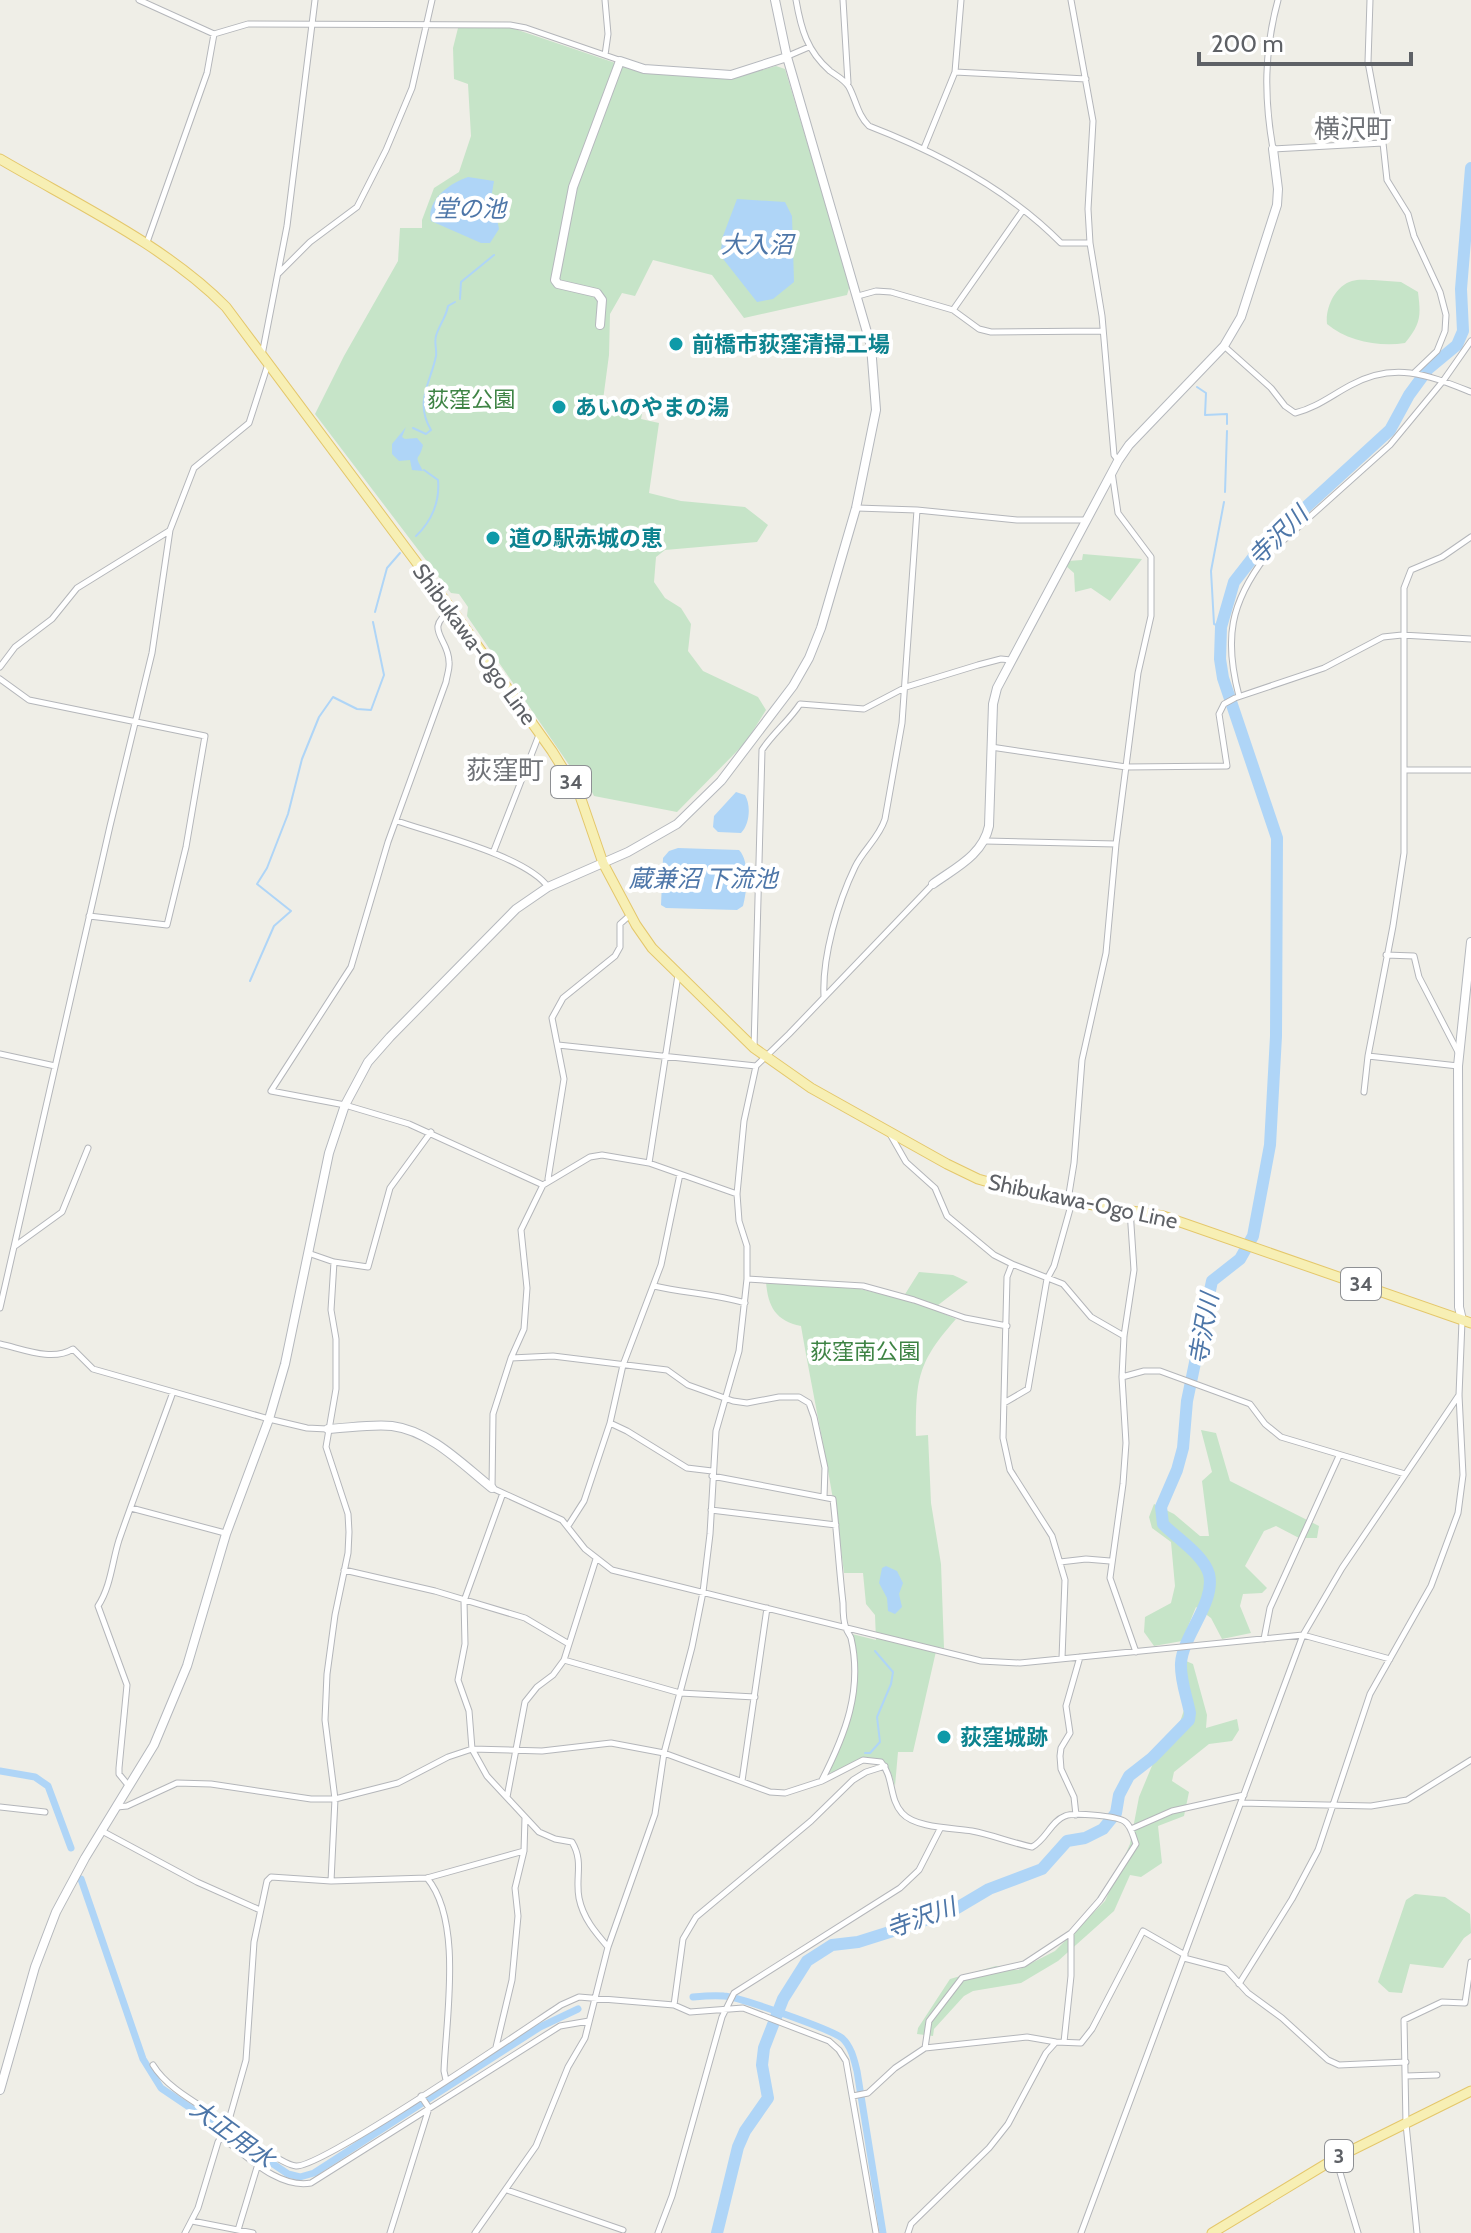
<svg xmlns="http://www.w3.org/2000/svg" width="1471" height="2233" viewBox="0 0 1471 2233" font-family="Cabin,'Noto Sans JP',sans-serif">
<rect width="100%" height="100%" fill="#efeee7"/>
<path fill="#c6e4c8" d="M458,28H512L642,72L733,78L776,66L785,69L850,285L847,295L744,318L712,275L653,260L635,296L622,293L610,314L609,355L603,400L642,414L641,419L659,423L649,493L681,501L745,507L768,525L757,542L665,550L656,557L654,582L665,598L681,608L691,624L688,651L703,671L758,697L766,710L746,742L677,812L594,796L580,768L576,775L467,616L468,607L459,594L451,593L315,414L344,356L398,261L400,228H422V220L434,188L459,172L471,136L468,84L454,79L453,48Z
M1373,280L1401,282L1418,292C1421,316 1421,324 1405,343C1379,347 1347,341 1327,324C1325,308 1335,286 1352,281C1358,279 1367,280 1373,280Z
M1083,554L1142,559L1110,601L1091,588L1075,592L1074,573L1066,566L1068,561L1082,560Z
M919,1272L953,1275L968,1282L933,1309L956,1319C917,1363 916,1379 916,1436L928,1435L931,1503L941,1564L944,1648L937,1647L913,1752H898L895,1786L891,1773L883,1760L860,1758L838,1772L827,1773C855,1722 861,1691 852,1634L876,1640L875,1615L866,1604L863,1573H844C834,1490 815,1408 801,1326C776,1321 768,1307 766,1282L860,1289L902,1299Z
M1201,1430L1216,1433L1230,1481L1319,1526L1317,1538H1299L1276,1526L1264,1531L1245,1566L1267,1588L1262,1593L1243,1594L1240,1606L1251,1633L1222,1639L1211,1618L1196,1607L1182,1641L1154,1646L1144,1632L1145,1617L1171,1603L1175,1586L1171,1542L1152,1528L1149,1517L1154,1504L1174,1514L1200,1536H1209L1202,1481L1212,1472Z
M1186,1661L1193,1664L1207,1715L1206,1728L1237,1719L1239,1730L1232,1741L1209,1744L1174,1772L1172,1781L1189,1792L1184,1816L1158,1826L1162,1863L1141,1877L1130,1875L1114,1911L1058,1961L1021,1983L973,1991L964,1996L934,2029L933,2036L917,2034L918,2028L950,1979L996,1966L1018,1970L1055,1951L1105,1901L1130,1844L1139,1797L1154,1761L1178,1728L1185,1707L1181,1682Z
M1415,1894L1445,1897L1470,1914L1471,1933L1464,1938L1443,1968L1410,1964L1402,1993L1389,1992L1378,1982L1406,1900Z"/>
<path fill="#afd5f7" d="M468,177L494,181L492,193L499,229L490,243H481L431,221C426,200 450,183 468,177Z
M737,199L785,202L792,216L794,282L773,299L757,302L720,255L723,236Z
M406,427L402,437L405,439L417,438L423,445C419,463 413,452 423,471L412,470L410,460L399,461L392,454V444Z
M736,792L745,795C751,805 750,824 741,833L718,832L713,827L714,816Z
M678,848L739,850C750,861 747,891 743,906L737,910L666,908L661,905L663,858L669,851Z
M886,1566L897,1571L903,1583L899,1594L902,1607L895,1614L888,1611L887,1598L879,1583L882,1568Z"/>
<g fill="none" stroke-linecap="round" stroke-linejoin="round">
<path stroke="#afd5f7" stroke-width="2" d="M460,299L461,282L494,255
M1197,387L1206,393L1205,415L1227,414V424
M413,428L426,434L431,430C414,402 431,382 436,356C437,349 434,343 436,336C439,325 446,318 448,306L455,302
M1225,492L1227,431
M416,536C432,521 440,501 438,480L424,470
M375,612L387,568L400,553
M1221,627L1214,624L1211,571L1224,502
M250,981L274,926L291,911L257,884L267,868L288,814L302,759L319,717L333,697L357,709L371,710L384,675L373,622
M1271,1089V1034L1276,1035
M865,1753H870L880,1742L877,1717L891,1684L893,1672L875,1651"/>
<path stroke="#afd5f7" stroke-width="7" d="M0,1771L35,1777L48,1786L71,1848
M81,1879L143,2059L161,2088L288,2174L300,2177L314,2173L540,2027L578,2009
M693,1997C703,1996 714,1995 724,1996C739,1997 830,2029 842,2038C851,2046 854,2059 857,2071L883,2233"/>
<path stroke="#afd5f7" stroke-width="12" d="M717,2233L738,2147L745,2131L768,2098L762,2065L764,2048L783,1999L807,1961L832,1945L858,1942L915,1924L957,1908L989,1889L1042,1869L1067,1841L1085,1838L1103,1829L1116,1813L1119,1795L1129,1776L1152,1758L1189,1720L1190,1713C1187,1697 1180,1680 1181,1663C1183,1635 1216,1602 1209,1574C1203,1554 1176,1538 1163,1524L1161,1507L1177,1470L1183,1448L1187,1401L1212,1281L1240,1259L1253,1236L1270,1145L1276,1036L1277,838L1223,678L1220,659L1221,627L1234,582L1259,550L1390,430L1409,395L1428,369L1457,345L1463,331L1461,289L1471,168"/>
<g stroke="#b4b6ba" stroke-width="7">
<path id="street" d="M139,0L214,34L248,24L510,25L526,28L619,60
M605,0L608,34L605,55
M796,0C801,29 807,51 830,71C837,76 845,80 849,87C856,100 858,116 869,126C939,153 1008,189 1061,243H1090
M843,0L848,83
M1071,0L1093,121L1088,209L1090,243L1102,316L1114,455L1118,460
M1278,0C1264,51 1264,98 1273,149L1383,143
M1370,0L1368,62L1383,143L1387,180L1408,214L1414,236L1440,292L1446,315L1445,331L1437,351L1415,372
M788,56L809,47
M955,72L1086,79
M924,148L955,72L961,0
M146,245L207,73L214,34
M279,273L310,242L357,207L386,150L412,88L432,0
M858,296L876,291L891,292L953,310L979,329L991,332L1103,331
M953,310L1023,210
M1224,346L1271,388L1285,406L1295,413C1316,408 1332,395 1351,385C1395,361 1428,375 1471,392
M262,355L287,226L315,0
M857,508L917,510L1017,520H1085
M452,610C422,629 449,638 449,662C450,668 447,675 446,682L388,842L351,967L271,1091L345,1105L409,1124L543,1185
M0,667L15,647L52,619L77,588L169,531
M0,679L29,700L205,736L186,847L167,925L89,916
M1239,696C1224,639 1230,603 1266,556L1390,445L1443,381L1471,341
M991,747L1126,767L1227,766L1219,714L1224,704L1235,698L1324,668L1383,637L1402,635L1471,639
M1404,770H1471
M397,821C434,834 526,856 548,887
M985,841L1116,844
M493,853L539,735
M1386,955L1414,956L1419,977L1458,1052
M824,996C822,957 838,902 855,867C863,850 879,838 885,819L902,723L917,510
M558,1045L756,1066
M754,1048L762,750C773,733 789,721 800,704L864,709L906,687L978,665L1001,659L1011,660
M0,1054L55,1066
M1368,1056L1458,1066
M1364,1092L1368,1056L1393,926L1404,853V588L1411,570L1442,557L1471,537
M890,1134L906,1162L935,1188L947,1216L994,1255L1012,1264L1007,1277L1003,1438L1010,1470L1052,1536L1065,1580L1062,1658
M649,1163L678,975
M548,1179L564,1079L552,1018L563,998L615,956L620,947V924L629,916
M737,1194L649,1163L602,1155L590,1157L543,1185L521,1230L527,1288L524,1329L511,1358L493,1414L492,1488L562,1520L585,1549L612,1570L981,1661L1020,1663L1303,1635L1390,1659
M1068,1200L1074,1163L1082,1060L1106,953L1116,844L1138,673L1151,616V557L1118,513L1112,472
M1130,1210L1134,1270L1124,1336L1122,1377L1126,1443L1123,1484L1110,1578L1136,1652
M15,1246L62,1212L88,1148
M308,1253L334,1262L368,1267L390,1188L431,1132
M1012,1264L1063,1284L1091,1317L1124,1336
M747,1279L863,1286L914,1300L965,1318L1007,1326
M654,1286C684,1293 715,1294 745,1303
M0,1308L110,826L152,653L170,530L194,468L249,423L268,364
M0,1344C23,1349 52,1362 73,1349L93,1369L269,1419L307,1428L327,1429
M511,1358L553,1356L667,1370L688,1385L733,1401L747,1403L779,1397H799L809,1403L814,1417L825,1468L824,1497
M1122,1377L1144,1371H1160L1250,1404L1265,1424L1281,1437L1405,1474
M1004,1403L1028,1389L1047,1279L1054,1266L1072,1202
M610,1423L627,1431L687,1468L712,1471
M712,1476L833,1499C837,1534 839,1568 843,1603C843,1610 843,1621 846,1628C847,1632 850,1635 851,1638C863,1690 845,1735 822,1780
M503,1493L464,1601L465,1644L458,1680L469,1711L472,1749L487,1776L539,1832L555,1839L572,1842C584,1862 575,1877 579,1898C583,1918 595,1932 608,1947
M131,1508L225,1533
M711,1510L836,1525
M568,1526L584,1501L610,1423L623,1365L661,1265L680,1174
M596,1559L564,1660L680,1693L755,1697
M1060,1562L1086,1559L1110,1561
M344,1570L435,1591L525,1618L569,1644
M1264,1639L1270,1608L1339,1456
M742,1781L767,1608
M128,1785L119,1774V1768L127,1685L98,1606C111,1586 112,1562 119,1540C136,1491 155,1442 173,1392
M507,1797L525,1702L537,1687L553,1675L564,1660
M1241,1803L1371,1806L1407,1800L1471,1760
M0,1807L45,1812
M117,1807L127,1806L177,1783L211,1784L311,1799H335L398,1783L448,1757L472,1749L542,1751L611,1743L664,1753L770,1792L785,1793L822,1781L863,1760L881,1762C894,1777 889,1799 902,1813C915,1828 953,1828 972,1831C993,1835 1012,1843 1032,1847C1046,1840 1051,1821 1065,1816C1074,1812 1115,1816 1124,1821C1131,1825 1133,1836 1136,1844L1100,1900L1071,1933L1024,1964L962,1978L929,2021L925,2048
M1076,1815L1074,1797L1061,1769L1060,1756L1061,1748L1070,1733L1066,1706L1080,1657
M1131,1829L1172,1811L1244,1795
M102,1831L197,1882L260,1910
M427,1878C463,1921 446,2018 444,2071L446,2080
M331,1881L335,1799L325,1720L327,1674L335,1615L348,1553L349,1532L348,1514L326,1447L336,1389V1339L331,1310L334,1262
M1184,1958L1226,1969L1248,1993L1282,2018L1328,2060L1339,2065L1406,2062
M1239,1984L1292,1899L1318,1850L1370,1694L1431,1586L1458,1513L1463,1475L1459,1395L1462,1321
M674,2005L683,1939L696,1917L811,1821L853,1780L866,1772L885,1766
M1064,2042L1071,1976V1933
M496,2047L512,1980L518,1916L515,1888L524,1851L525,1818
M153,2065C167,2088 197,2103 219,2118C235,2129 281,2165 296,2166C322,2168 526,2028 561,2005L579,1997L674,2005L690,2012L743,2008L829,2041L839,2050L846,2061L876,2233
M1406,2076L1437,2075
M853,2096L868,2093L895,2068L925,2048L1027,2037L1056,2042L1081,2043L1092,2029L1143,1931L1185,1955
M221,2137C246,2155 278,2189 311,2183L560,2026L589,2021
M1336,2159L1358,2233
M507,2190L623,2230
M192,2221L253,2233
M238,2230L258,2164
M185,2233L198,2208L218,2142L227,2127L246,2060L254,1942L267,1881L271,1877L331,1881L427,1878L524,1851
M390,2233L429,2108L421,2096
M475,2233L536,2146L568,2067L585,2038L608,1947L655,1814L664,1753L692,1647L703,1592L710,1534L716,1431L739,1351L747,1279V1246L739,1221L737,1194L744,1121L756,1066L789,1034L933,884
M658,2233L672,2196L722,2017L734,1993L900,1888L919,1870L940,1829
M908,2233L911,2224L989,2148L1008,2124L1046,2053L1055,2043
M1081,2233L1303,1635L1342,1568L1459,1395
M1417,2233L1406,2124L1404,2020L1442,2002L1465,2003L1471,1962"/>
</g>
<g stroke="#b5b8bd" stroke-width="10">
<path id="secondary" d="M600,325L602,300L597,293L558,284L555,280L573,187L620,61L644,69L731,75L787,57
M933,884C955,868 983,855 989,826L993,704L997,688L1118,461L1129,445L1224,346L1241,317L1277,205L1278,189L1273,149
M1462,1320L1459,1307L1458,1066L1471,942
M328,1429C349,1428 371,1424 392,1426C431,1431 463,1465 492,1488
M0,2090L35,1967L56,1912L85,1858L154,1745L187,1666L226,1534L269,1419L285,1364L329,1153L345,1105L368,1062L390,1037L516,909L548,887L628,852L677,824L721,781L793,686L809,658L821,628L856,508L876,410L871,346L787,57L775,0"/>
</g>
<g stroke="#e4c76b" stroke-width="11">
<path id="primary" d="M0,159C75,203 165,245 226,307L452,610L552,751L580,796L603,863L636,925L652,948L754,1048L811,1088L947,1164L978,1179L1037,1196L1163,1216L1471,1323
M1212,2233L1336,2158L1471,2091"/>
</g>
<use href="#street" stroke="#fff" stroke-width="5"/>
<use href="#secondary" stroke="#fff" stroke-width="8"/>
<use href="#primary" stroke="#f7efb4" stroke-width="9"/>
</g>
<g fill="#0f9aa8" stroke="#fff" stroke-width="3">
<circle cx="676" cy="344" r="8"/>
<circle cx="559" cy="407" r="8"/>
<circle cx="493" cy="538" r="8"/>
<circle cx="944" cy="1737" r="8"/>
</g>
<g text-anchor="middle" stroke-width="8" stroke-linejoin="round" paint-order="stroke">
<g fill="#fff" stroke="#8e9094" stroke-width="2">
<rect x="551" y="766" width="40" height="32" rx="6"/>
<rect x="1341" y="1268" width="40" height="32" rx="6"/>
<rect x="1325" y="2140" width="28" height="32" rx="6"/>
</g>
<g font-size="20" font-weight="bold" fill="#5e6166">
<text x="571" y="789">34</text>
<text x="1361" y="1291">34</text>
<text x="1339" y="2163">3</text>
</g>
<g font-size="22" font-weight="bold" fill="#0d838f" stroke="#fff" text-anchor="start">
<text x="692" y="352">前橋市荻窪清掃工場</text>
<text x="575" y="415">あいのやまの湯</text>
<text x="509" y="546">道の駅赤城の恵</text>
<text x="960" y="1745">荻窪城跡</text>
</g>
<g font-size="22" fill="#3f8445" stroke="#fff">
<text x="471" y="407">荻窪公園</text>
<text x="865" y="1359">荻窪南公園</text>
</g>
<g font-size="22" fill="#5e6166" stroke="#fff">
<text transform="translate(475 644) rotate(54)" y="8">Shibukawa-Ogo Line</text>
<text transform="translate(1083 1201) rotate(12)" y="8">Shibukawa-Ogo Line</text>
</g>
<g font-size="24" font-style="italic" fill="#4d76a8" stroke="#fff">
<text x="470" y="217">堂の池</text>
<text x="757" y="253">大入沼</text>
<text transform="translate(1278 536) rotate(-45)" y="8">寺沢川</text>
<text x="703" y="887">蔵兼沼 下流池</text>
<text transform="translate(1204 1329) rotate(-80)" y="8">寺沢川</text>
<text transform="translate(921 1918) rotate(-20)" y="8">寺沢川</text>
<text transform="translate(232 2134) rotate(36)" y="8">大正用水</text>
</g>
<g font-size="26" fill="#707378" stroke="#fff">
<text x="1353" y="138">横沢町</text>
<text x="505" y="779">荻窪町</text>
</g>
</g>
<path d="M1199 52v12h212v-12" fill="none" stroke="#5e6166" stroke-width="4"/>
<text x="1211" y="52" font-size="24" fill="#5e6166" stroke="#ffffff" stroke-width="6" paint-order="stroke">200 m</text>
</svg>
